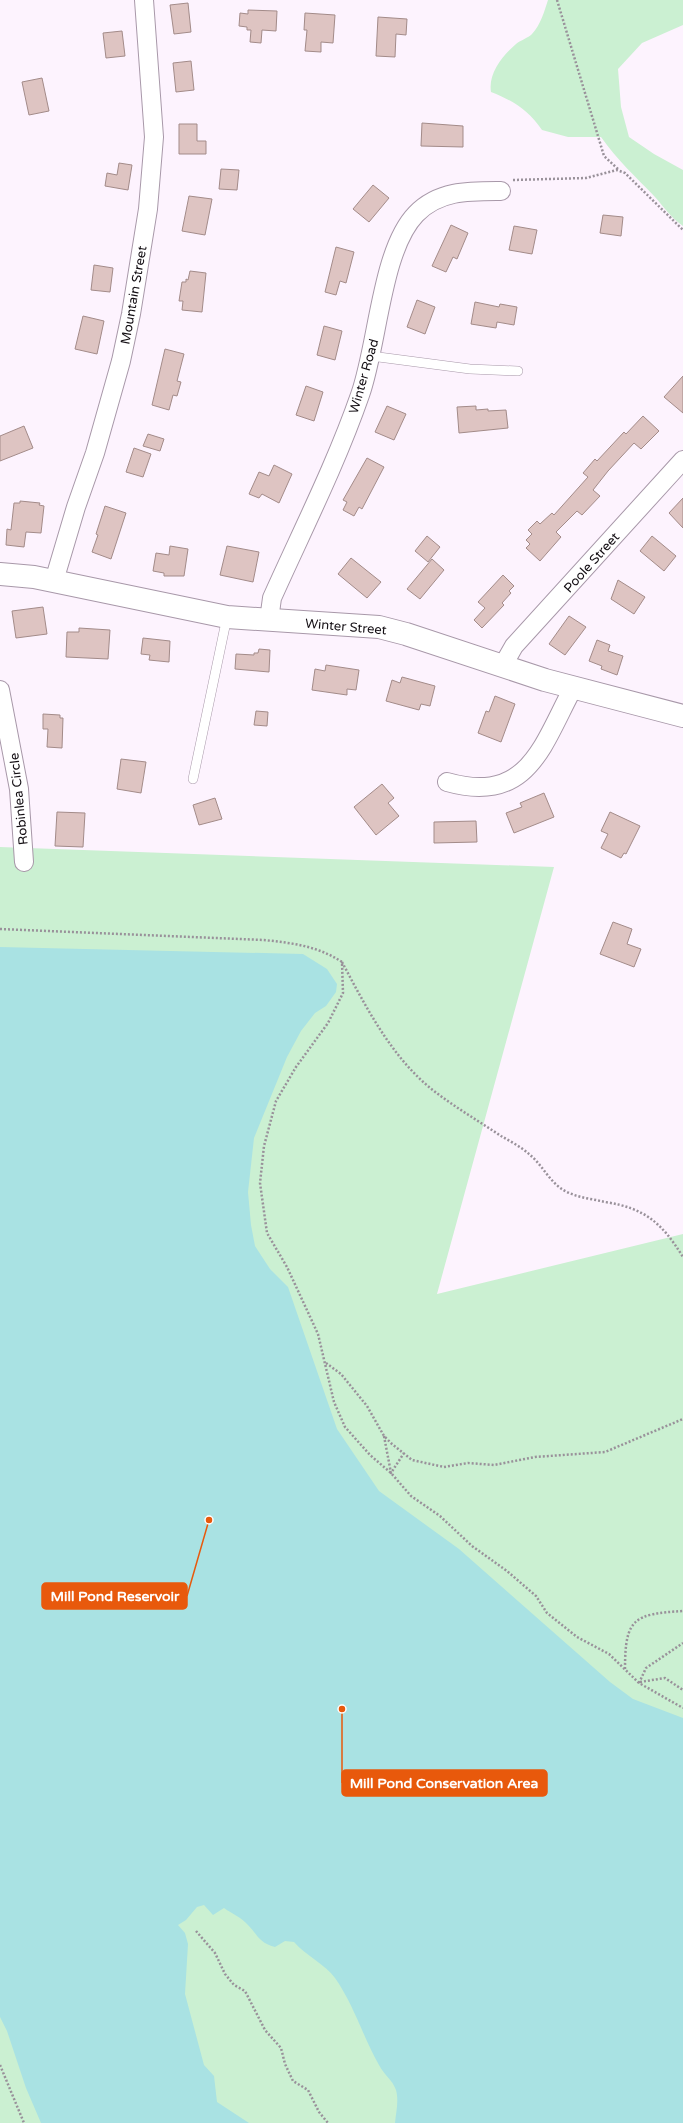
<svg xmlns="http://www.w3.org/2000/svg" width="683" height="2123" viewBox="0 0 683 2123" font-family="'Varela Round',sans-serif">
<rect width="100%" height="100%" fill="#fdf3fe"/>
<path fill="#cbf0d2" d="M548,0H683V25L642,43L618,69L621,107L629,137L654,154L683,170V226C671,218 664,207 655,197C636,177 617,160 601,137H568L542,130C528,110 514,101 491,92C488,74 502,56 516,44C521,40 528,38 532,34C541,24 544,12 548,0Z
M0,847L554,867L437,1294L683,1234V2123H0Z"/>
<path fill="#a9e2e3" d="M0,947L303,954L327,969L337,984L336,992L326,1006L315,1013L301,1031L287,1057L254,1138L248,1192L251,1225L255,1246L270,1269L288,1287L337,1429L379,1491L459,1549L610,1682L633,1699L683,1718V2123H395C396,2112 399,2101 396,2090C392,2079 384,2075 379,2065C363,2037 354,2005 335,1978C325,1964 306,1956 294,1942L285,1941L275,1947C259,1943 257,1934 248,1925C242,1918 231,1913 224,1908L213,1915L204,1905L197,1907L186,1920L178,1925L185,1933L188,1944L185,1994L204,2065L214,2076L217,2102L249,2123H41L26,2088L7,2031L0,2017Z"/>
<path fill="#dec4c2" stroke="#a38b89" d="M188,3L191,32L174,34L170,5Z
M248,10L277,11L276,31L262,30L261,43L250,42L251,30H247V27L239,26L240,13L248,14Z
M305,13L335,15L333,43L321,42V52L305,51L307,30H304Z
M378,17L407,19L406,35L396,34L395,57L376,56Z
M122,31L125,56L106,58L103,33Z
M191,61L194,90L176,92L173,63Z
M42,78L49,111L29,115L22,82Z
M422,123L463,126V147L421,146Z
M179,124H197V141H206V154H179Z
M119,163L132,165L128,190L105,186L107,173L117,175Z
M221,169L239,170L237,190L219,189Z
M373,185L389,198L369,222L353,209Z
M189,196L212,199L205,235L182,231Z
M603,215L623,217L621,236L600,233Z
M451,225L468,233L457,259L453,257L446,272L432,266Z
M514,226L537,230L532,254L509,250Z
M336,247L354,252L346,283L340,281L336,295L325,292Z
M94,265L113,268L110,292L91,290Z
M190,271L206,273L202,312L182,310L183,301H179L182,282H186V279L188,280Z
M417,300L435,307L425,334L407,327Z
M475,302L499,307L500,304L517,307L514,325L497,322L496,328L471,324Z
M83,316L104,321L97,354L75,349Z
M324,326L342,331L335,360L317,355Z
M165,349L184,354L177,381L181,382L177,396L173,395L169,410L152,405Z
M683,376V413L664,397Z
M306,386L323,392L314,421L296,415Z
M387,406L406,414L394,440L375,432Z
M476,406V410L488,409V411L506,410L508,428L459,433L457,407Z
M643,416L659,431L641,449L634,443L608,471L593,490L600,496L582,515L577,511L556,532L561,537L540,561L526,548L530,544L526,540L532,534L528,530L537,521L540,524L552,513L554,515L588,477L583,473L595,459L597,461L624,432L626,434Z
M24,426L33,448L0,461V436Z
M148,434L164,439L160,451L143,446Z
M134,448L151,454L143,477L126,472Z
M367,458L384,467L362,509L359,507L354,516L343,510L347,502L343,500Z
M274,465L292,474L279,503L262,494L259,498L249,494L259,472L269,476Z
M683,498V528L669,513Z
M20,501L40,503L39,505L44,506L41,533L26,532L24,547L6,545L7,529L11,530L14,503H20Z
M105,506L126,513L111,559L92,552L98,535L96,534Z
M427,536L440,547L428,562L415,551Z
M652,536L676,556L664,571L640,551Z
M170,546L188,549L184,576H164V573L153,571L156,553L169,555Z
M227,546L259,552L253,582L220,575Z
M351,558L381,582L367,598L338,574Z
M432,559L444,570L420,599L407,589Z
M503,575L514,586L509,591L511,593L502,603L504,605L482,628L474,620L485,608L478,602Z
M618,580L645,597L634,614L611,599Z
M43,607L47,634L16,638L12,611Z
M569,616L586,627L565,655L549,644Z
M79,628L110,630L108,659L66,657L67,632H79Z
M143,638L170,641L169,662L149,660L150,655L141,654Z
M597,640L610,645L608,651L623,656L617,675L601,669L602,666L589,661Z
M259,649L270,650L269,672L235,669L236,654L254,655V653H258Z
M326,665L359,670L356,690L347,689V695L312,690L315,669L325,671Z
M402,677L435,686L430,706L421,704L419,710L386,701L392,680L400,683Z
M495,696L515,704L501,742L478,733L486,711L489,712Z
M256,711L268,712L267,726L254,725Z
M43,714L60,715V718H63L62,748L47,747L48,729H43Z
M121,759L146,762L141,793L117,789Z
M382,784L394,798L388,803L399,816L376,835L354,807Z
M544,793L554,817L514,833L506,813L522,807L520,803Z
M215,798L222,819L199,825L193,805Z
M57,812L85,813L83,847L55,846Z
M610,812L640,826L626,854L624,853L621,858L601,848L608,834L601,831Z
M476,821L477,842L434,843V822Z
M613,922L632,929L627,944L641,949L634,967L600,954Z"/>
<g fill="none" stroke-linecap="round" stroke-linejoin="round">
<g stroke="#a898a9" stroke-width="10">
<path id="lane" d="M371,356L470,369L518,371
M193,779L227,617"/>
</g>
<g stroke="#a898a9" stroke-width="20">
<path id="street" d="M54,581L76,507L95,453L121,361L131,314L148,209L154,137L144,0
M269,620L272,598C302,531 336,464 360,395C378,345 381,250 416,214C439,190 470,191 501,191
M502,667L514,646L683,460
M0,690L19,789L24,862
M447,782C528,805 542,746 573,688"/>
</g>
<g stroke="#a898a9" stroke-width="24">
<path id="secondary" d="M0,574L34,577L227,617L379,627L406,634L545,680L683,716"/>
</g>
<path stroke="#99919a" stroke-width="2.5" stroke-dasharray="2 2" stroke-linecap="butt" d="M557,0L604,156L619,170
M513,180L586,178L617,170L625,173L683,230
M0,929L264,940C292,943 318,946 342,962L343,993L328,1023L296,1067L276,1101L264,1146L260,1183L267,1233L287,1267L318,1334L334,1402L345,1427L370,1455L391,1473L411,1496L440,1516L472,1546L507,1571L536,1596L547,1613L577,1637L609,1654L639,1683L683,1708
M342,962C367,1009 394,1062 438,1094C458,1109 480,1122 501,1136C510,1141 521,1147 529,1154C543,1165 550,1184 567,1192C579,1198 593,1199 605,1202C645,1208 662,1223 683,1257
M326,1363L341,1374L367,1406L384,1436L392,1444L412,1460L444,1467L468,1463L494,1465L535,1457L605,1452L683,1419
M384,1436L391,1473L404,1453
M625,1669C625,1618 634,1614 683,1611
M640,1682L665,1678L683,1690
M639,1683L646,1668L683,1643
M196,1931L215,1953L225,1974L234,1985L245,1991L265,2030L281,2048L285,2064L293,2081L308,2090L319,2112L328,2123
M0,2065L24,2123"/>
<use href="#lane" stroke="#fff" stroke-width="9"/>
<use href="#street" stroke="#fff" stroke-width="18"/>
<use href="#secondary" stroke="#fff" stroke-width="22"/>
</g>
<g text-anchor="middle" stroke-width="4" stroke-linejoin="round" paint-order="stroke">
<g font-size="13" fill="#130e13" stroke="#fff">
<text transform="translate(133 295) rotate(-80)" y="5">Mountain Street</text>
<text transform="translate(363 376) rotate(-74)" y="5">Winter Road</text>
<text transform="translate(591 562) rotate(-48)" y="5">Poole Street</text>
<text transform="translate(346 626) rotate(5)" y="5">Winter Street</text>
<text transform="translate(18 799) rotate(-96)" y="5">Robinlea Circle</text>
</g>
</g>
<path fill="none" stroke="#e8590c" stroke-width="1.5" d="M209 1520L187 1596M342 1709L342 1783"/>
<g fill="#e8590c" stroke="#fff" stroke-width="1.5">
<circle cx="209" cy="1520" r="4"/>
<circle cx="342" cy="1709" r="4"/>
</g>
<g fill="#e8590c" stroke="#e8590c" stroke-width="1.5">
<rect x="42" y="1583" width="145" height="26" rx="4"/>
<rect x="342" y="1770" width="205" height="26" rx="4"/>
</g>
<g font-size="14" text-anchor="middle" font-weight="bold" fill="#fff">
<text x="115" y="1601">Mill Pond Reservoir</text>
<text x="444" y="1788">Mill Pond Conservation Area</text>
</g>
</svg>
